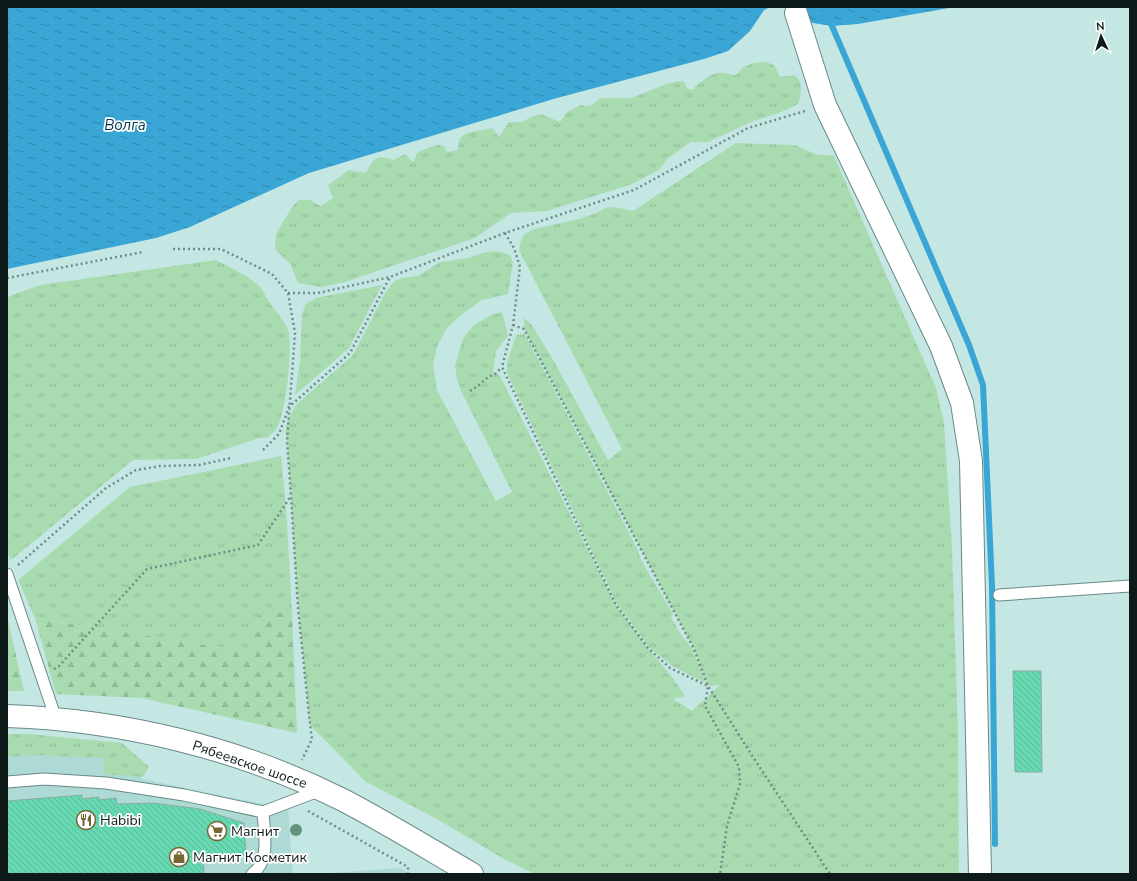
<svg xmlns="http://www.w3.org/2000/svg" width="1137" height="881" viewBox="0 0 1137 881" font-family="'Nunito Sans',sans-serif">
<defs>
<pattern id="grass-tufts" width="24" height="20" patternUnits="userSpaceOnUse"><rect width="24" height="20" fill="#a9dbb0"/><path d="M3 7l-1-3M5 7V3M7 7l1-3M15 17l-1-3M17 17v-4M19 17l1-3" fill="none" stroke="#90bb97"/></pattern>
<pattern id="forest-firs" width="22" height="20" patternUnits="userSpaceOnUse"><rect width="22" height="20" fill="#a9dbb0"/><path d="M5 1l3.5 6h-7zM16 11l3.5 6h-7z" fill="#90bb97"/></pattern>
<pattern id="water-ripples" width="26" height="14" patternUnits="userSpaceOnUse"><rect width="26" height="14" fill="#3aa6d6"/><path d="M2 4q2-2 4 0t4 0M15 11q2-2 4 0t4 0" fill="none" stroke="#2f86ad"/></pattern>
<pattern id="building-back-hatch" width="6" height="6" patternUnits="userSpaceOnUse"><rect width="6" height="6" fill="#66d9b3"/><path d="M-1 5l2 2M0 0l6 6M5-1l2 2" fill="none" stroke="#57ba99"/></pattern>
</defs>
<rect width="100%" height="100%" fill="#c4e7e4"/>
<path fill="#aedad6" d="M7,752L112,755L143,769L142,779L288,809L293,874H7Z
M400,868L411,874H316Z"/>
<path fill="url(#grass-tufts)" d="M766,62L774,65L780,77L794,75C804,81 801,95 798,104L779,113L751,122L708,142H691L667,159L659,170L632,184L547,211L511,213L475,238L345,282L321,287L298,283L291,265L275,249L276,234L292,207L298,200H310L321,206L333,198L328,185L349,170L366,173C374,158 376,154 393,160L403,155L406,154L411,161H414L417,153C423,150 438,142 443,146C445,147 446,150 447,152L458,150L459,139L467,133L492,128L499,137L509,122H522L531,117L541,114L560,122L567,112L581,105C590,108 594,104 600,98H631L669,83L682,81L685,83L687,88L692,90C699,83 712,71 723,73C727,73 731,75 736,75L743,67L754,63Z
M736,143L795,145L815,154L834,156L936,388L944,423L952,548L958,731L959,874H535L504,859L437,819L366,782L310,725L298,608L291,496L287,441C283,426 289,417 297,404L353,355L385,293L395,281L402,278L418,276L440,262L468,258L483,253L495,251L501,252L510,255L513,262L508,294L482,300L461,315L446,329L437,347L433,365L437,390L496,501L512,492L462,393L457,380L455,365L463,338L474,325L491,315L502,312L508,336L496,351L493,372L500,376L616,605L648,648L672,677L685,696L673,699L692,711L720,685L708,686L694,649L524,329V318L531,324L551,356L608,460L622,449L519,250L521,240L525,234L534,229L579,219L596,213L605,208L615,207L633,211Z
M216,260C231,268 248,275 260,287C263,290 264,294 266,297C272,307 284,320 288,330C293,346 286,416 276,429C274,432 270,435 267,438H259L196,459L133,460L11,560L7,551V297L40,285Z
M382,285L349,348L295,395L300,362L302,314L306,304L316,298Z
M525,334L637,548L641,560L673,614L671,617L680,633L693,650L706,683L672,666L649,647L617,604L507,373V363L516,335Z
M281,456L286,506L292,612L259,615L249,652L35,618L18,580L130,487Z
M7,734H29L122,743L149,767L143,777L104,774V758L35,755L7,757Z"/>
<path fill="url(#forest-firs)" d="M292,612L297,733L141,698L56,694L35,618L249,652L259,614Z
M7,619L8,620L24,691H7Z"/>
<path fill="url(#water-ripples)" d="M7,7H771L764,10L750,31L728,51L704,59L557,98L309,173L190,227L156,238L7,269Z
M781,7H955L858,24L832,26L813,23L796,13L785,8Z"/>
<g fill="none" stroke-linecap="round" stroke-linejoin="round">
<path stroke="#3aa6d6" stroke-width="6" d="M825,7L832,26L969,345L983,385L992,586L995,844"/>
</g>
<path fill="url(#building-back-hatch)" stroke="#8eaba0" d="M1013,671H1041L1042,772H1015Z
M82,795V799L99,797V800L116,798L117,804L153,803L200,809L244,823L246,855L203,858L204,874H7V801Z"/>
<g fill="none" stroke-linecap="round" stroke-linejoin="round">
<g stroke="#698987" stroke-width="13">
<path id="lane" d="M7,574L56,719
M999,595L1130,586
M7,782L44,779L106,783L184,795L263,812L321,790
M252,874C271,861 264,832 263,812"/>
</g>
<g stroke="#698987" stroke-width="24">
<path id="street" d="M796,13L825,105L941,346L962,403L971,461L980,874"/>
</g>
<g stroke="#698987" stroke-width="24">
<path id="secondary" d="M7,716C123,720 239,748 343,800C387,823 429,849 472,874"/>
</g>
<path stroke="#728b89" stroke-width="2.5" stroke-dasharray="2 3" stroke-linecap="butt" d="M505,233L514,248L520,267L513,325L502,367L616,605L648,648L670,668L708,686L753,757L830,874
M173,249H221L272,274L288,293L295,333L287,441L291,496L298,608L310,725L312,739L302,760
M7,278L143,252
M288,293H318L390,277
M513,325L524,329L694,649L708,686L705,706L739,767L740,784L727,826L720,874
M470,391L479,385L488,377L495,374L501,368
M263,450L279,434L289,407L350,353L390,277L505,233L634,190L748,128L805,111
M18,565L106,488L136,470L161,466L199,465L231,458
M54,669L59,666L147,569L258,545L291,496
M308,811L408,867V874"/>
<use href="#lane" stroke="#fff" stroke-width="11"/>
<use href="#street" stroke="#fff" stroke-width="22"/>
<use href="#secondary" stroke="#fff" stroke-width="22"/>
</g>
<circle fill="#64937b" cx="296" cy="830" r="6"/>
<defs>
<g id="restaurant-ring" transform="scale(1)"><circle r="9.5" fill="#fff" stroke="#796433" stroke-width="1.5"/><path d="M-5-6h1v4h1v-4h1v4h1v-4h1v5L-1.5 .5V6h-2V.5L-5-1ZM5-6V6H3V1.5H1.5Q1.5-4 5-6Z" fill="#796433"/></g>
<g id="supermarket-ring" transform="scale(1)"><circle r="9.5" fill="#fff" stroke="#796433" stroke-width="1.5"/><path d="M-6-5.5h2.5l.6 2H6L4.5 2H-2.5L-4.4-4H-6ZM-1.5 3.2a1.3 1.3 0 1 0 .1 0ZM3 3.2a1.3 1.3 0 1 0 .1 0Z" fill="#796433"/></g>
<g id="shop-ring" transform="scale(1)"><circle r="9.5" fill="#fff" stroke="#796433" stroke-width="1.5"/><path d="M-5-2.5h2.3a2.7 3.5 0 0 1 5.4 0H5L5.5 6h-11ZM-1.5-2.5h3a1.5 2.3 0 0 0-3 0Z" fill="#796433"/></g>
</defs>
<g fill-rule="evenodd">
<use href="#restaurant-ring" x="86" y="820"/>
<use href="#supermarket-ring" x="217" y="831"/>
<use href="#shop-ring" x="179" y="857"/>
</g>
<g text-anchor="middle" stroke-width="3.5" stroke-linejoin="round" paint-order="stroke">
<g font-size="14" fill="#0d1a19" stroke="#fff">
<text transform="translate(250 764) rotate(19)" y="5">Рябеевское шоссе</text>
</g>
<g font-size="14" fill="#0d1a19" stroke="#fff" text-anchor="start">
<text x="100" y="825">Habibi</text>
<text x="231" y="836">Магнит</text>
<text x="193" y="862">Магнит Косметик</text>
</g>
<g font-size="15" font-style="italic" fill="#06364a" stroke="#fff">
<text x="125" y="130">Волга</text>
</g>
</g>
<rect width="1137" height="881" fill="none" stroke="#0d1a19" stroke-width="16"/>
<g transform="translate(1101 36) rotate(356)" stroke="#ffffff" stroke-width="3" paint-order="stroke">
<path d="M0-3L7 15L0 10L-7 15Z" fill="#0d1a19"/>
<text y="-6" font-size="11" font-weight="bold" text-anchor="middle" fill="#0d1a19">N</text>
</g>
</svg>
